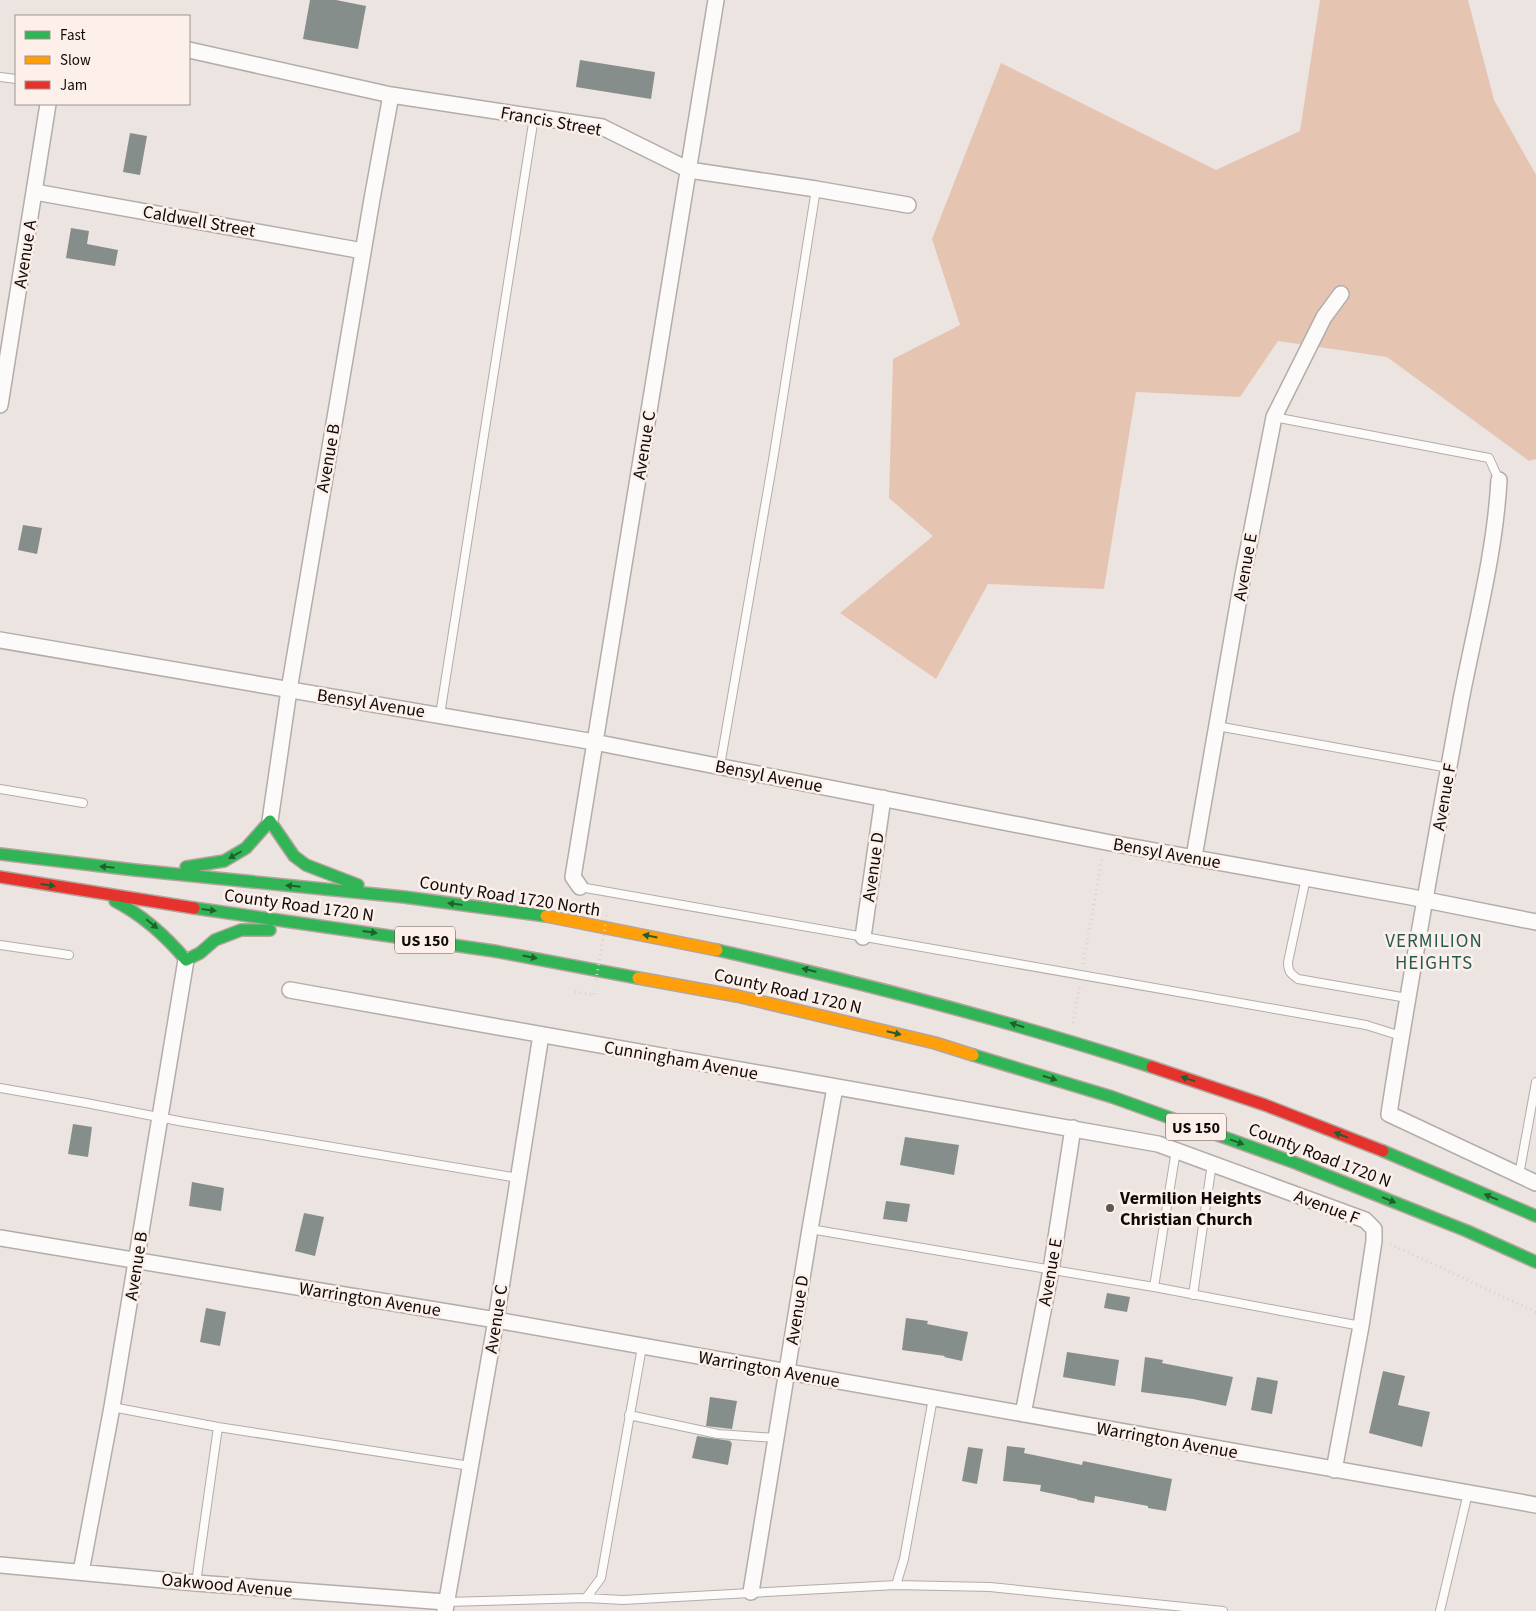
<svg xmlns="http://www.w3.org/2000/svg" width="1536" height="1611" viewBox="0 0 1536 1611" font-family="'Source Sans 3',sans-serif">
<rect width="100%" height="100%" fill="#ece4e0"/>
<path fill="#e6c4b2" d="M1320,0H1468L1494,100L1536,175V459L1529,461L1387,357L1278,341L1240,397L1136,392L1104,589L988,584L936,679L840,613L933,536L889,498L893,359L960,325L932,239L1001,63L1216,170L1300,131Z"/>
<path fill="#858e8b" d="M310,0H336L366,6L358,49L303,39Z
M580,60L655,72L651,99L576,87Z
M130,133L147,136L140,175L123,172Z
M71,228L89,231L87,244L118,250L115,266L66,258Z
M23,525L42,528L37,554L18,550Z
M73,1124L92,1127L88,1157L68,1154Z
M905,1137L959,1145L954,1175L900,1165Z
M192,1182L224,1188L221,1211L189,1206Z
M886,1201L910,1204L907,1222L883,1219Z
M304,1213L324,1217L315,1256L295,1251Z
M1107,1293L1130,1297L1127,1312L1104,1308Z
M206,1308L226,1312L220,1346L200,1342Z
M906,1318L928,1321L927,1324L968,1332L962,1361L944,1357L945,1356L902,1350Z
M1067,1352L1119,1360L1115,1386L1063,1377Z
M1145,1357L1163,1360L1162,1363L1233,1377L1226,1406L1193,1399L1141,1392Z
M1383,1371L1405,1376L1398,1405L1430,1412L1422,1447L1369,1433Z
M1257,1377L1278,1381L1272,1414L1251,1410Z
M710,1397L737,1401L732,1429L706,1426Z
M697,1436L731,1441L730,1442L732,1443L728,1465L692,1458Z
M1007,1446L1025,1448L1024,1453L1082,1465L1083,1461L1172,1479L1166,1511L1148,1508V1506L1095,1496L1094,1503L1077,1500V1499L1040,1491L1041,1485L1003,1481Z
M968,1447L983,1449L977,1484L962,1481Z"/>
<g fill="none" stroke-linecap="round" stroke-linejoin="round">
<g stroke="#b3acaa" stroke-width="10">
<path id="lane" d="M0,77L16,79
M1274,417L1489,458L1499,480
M440,715L534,117
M1217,726L1449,768
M720,766L773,460L816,189
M0,789L83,803
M1306,878L1288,962C1288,972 1291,974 1298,979L1407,998
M580,887L1366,1025L1401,1036
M0,945L69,955
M0,1088L86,1103L184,1122L518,1178
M1519,1175L1536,1082
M810,1229L1154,1287L1361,1326
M1154,1287L1176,1150
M1193,1295L1212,1163
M112,1407L218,1427L470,1466
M629,1415L718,1434L776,1438
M196,1583L218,1427
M896,1585L904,1559L933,1398
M586,1598L601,1578L642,1347
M446,1602L586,1598L623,1600L896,1585L990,1587L1223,1611
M1440,1611L1468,1493"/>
</g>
<g stroke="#b3acaa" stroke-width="18">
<path id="street" d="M189,50L391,95L602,127L689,170L816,189L908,205
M35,192L363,251
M0,405L48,104
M1499,480C1495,554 1475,627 1461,700C1436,838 1410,976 1389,1114L1536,1183
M0,640L594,742L1111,843L1411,897L1536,922
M270,821L289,690L372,199L391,95
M1194,857L1243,575L1274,417L1324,317L1341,294
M580,887L573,877L716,0
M863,937L883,798
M290,990L1158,1144L1365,1220L1374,1229V1241L1361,1326L1334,1470
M0,1238L496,1320L1536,1505
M1023,1414L1051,1270L1073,1128
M0,1565L196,1583L446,1602
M81,1572L112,1407L186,960
M751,1592L810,1229L835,1087
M445,1611L496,1320L541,1035"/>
</g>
<g stroke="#b3a49c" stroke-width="14">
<path id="fast" d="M0,854L135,870L404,897L546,916
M186,867L224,861L246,848L270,821L294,856L306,865L358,885
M115,901C144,916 165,935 186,960L200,953L215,940L241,930H270
M194,908L494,951L638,978
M717,950C864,983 1009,1021 1152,1067
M973,1055L1112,1097L1293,1162L1467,1231L1536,1262
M1383,1151L1536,1216"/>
</g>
<g stroke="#b3a49c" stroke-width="14">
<path id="slow" d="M546,916L717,950
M638,978L737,996L935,1043L973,1055"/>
</g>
<g stroke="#b3a49c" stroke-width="14">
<path id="jam" d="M0,877L194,908
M1152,1067L1265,1105L1383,1151"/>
</g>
<path stroke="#d5d2d1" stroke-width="3" stroke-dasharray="1 4" stroke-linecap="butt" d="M1083,964L1102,859
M575,992L594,995L595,989
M1073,1023L1080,985
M1390,1244L1536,1312"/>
<use href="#lane" stroke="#fcfbfa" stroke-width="8"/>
<use href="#street" stroke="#fcfbfa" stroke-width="15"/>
<use href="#fast" stroke="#30b455" stroke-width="11"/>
<use href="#slow" stroke="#ff9f0a" stroke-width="11"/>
<use href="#jam" stroke="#e5322d" stroke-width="11"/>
<path stroke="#d5d2d1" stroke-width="3" stroke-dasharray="1 4" stroke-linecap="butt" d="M596,980L607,915"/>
</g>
<defs><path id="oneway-solid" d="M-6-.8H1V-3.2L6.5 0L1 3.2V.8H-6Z" transform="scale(1.25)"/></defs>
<g fill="#205f2e">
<use href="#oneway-solid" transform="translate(235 855) rotate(150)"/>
<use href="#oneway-solid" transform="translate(107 867) rotate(-174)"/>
<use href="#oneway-solid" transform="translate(48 885) rotate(8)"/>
<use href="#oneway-solid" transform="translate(293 886) rotate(-174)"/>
<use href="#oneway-solid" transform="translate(455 904) rotate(-173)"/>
<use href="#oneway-solid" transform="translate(209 910) rotate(7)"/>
<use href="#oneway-solid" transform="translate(152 924) rotate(39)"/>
<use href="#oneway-solid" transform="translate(370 932) rotate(8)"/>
<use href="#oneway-solid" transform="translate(650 936) rotate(-169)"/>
<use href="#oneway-solid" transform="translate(530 957) rotate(11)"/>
<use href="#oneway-solid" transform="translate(809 970) rotate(-167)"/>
<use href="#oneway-solid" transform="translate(1017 1025) rotate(-163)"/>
<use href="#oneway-solid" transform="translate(894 1033) rotate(13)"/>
<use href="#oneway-solid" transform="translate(1050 1078) rotate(17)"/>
<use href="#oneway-solid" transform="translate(1188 1079) rotate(-162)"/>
<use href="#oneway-solid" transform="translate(1341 1135) rotate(-159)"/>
<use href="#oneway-solid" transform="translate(1237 1142) rotate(20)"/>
<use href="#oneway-solid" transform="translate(1491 1197) rotate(-157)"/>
<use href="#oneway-solid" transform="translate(1389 1200) rotate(22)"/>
</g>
<circle fill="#5c5654" stroke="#fdf0ea" stroke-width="2" cx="1110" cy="1208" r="5"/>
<g text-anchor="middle" stroke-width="5" stroke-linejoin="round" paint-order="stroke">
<g fill="#fdf0ea" stroke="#564f4c" stroke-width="1">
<rect x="395" y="926.5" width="60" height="27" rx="4"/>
<rect x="1166" y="1113.5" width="60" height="27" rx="4"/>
</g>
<g font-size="16" font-weight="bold" fill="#0f0a08">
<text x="425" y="946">US 150</text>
<text x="1196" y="1133">US 150</text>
</g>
<g font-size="18" fill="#0f0a08" stroke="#fdf0ea">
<text transform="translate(551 121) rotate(10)" y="6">Francis Street</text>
<text transform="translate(199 221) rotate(10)" y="6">Caldwell Street</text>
<text transform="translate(25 254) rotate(-81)" y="6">Avenue A</text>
<text transform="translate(644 445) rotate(-81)" y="6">Avenue C</text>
<text transform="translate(328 458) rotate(-80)" y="6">Avenue B</text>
<text transform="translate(1245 567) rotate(-80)" y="6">Avenue E</text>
<text transform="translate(371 703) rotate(9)" y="6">Bensyl Avenue</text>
<text transform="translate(769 776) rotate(11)" y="6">Bensyl Avenue</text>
<text transform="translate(1444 797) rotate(-80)" y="6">Avenue F</text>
<text transform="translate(1167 853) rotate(10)" y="6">Bensyl Avenue</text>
<text transform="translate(873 867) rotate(-82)" y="6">Avenue D</text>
<text transform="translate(510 896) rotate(9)" y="6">County Road 1720 North</text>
<text transform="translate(299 905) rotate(8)" y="6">County Road 1720 N</text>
<text transform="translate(788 991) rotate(13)" y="6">County Road 1720 N</text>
<text transform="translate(681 1060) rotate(10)" y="6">Cunningham Avenue</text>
<text transform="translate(1320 1155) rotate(21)" y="6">County Road 1720 N</text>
<text transform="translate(1327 1207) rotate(21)" y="6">Avenue F</text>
<text transform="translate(136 1266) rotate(-81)" y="6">Avenue B</text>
<text transform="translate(1050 1272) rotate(-80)" y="6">Avenue E</text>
<text transform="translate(370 1299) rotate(9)" y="6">Warrington Avenue</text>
<text transform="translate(797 1310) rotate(-81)" y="6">Avenue D</text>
<text transform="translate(496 1319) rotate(-81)" y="6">Avenue C</text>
<text transform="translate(769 1369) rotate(10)" y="6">Warrington Avenue</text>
<text transform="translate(1167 1440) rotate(10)" y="6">Warrington Avenue</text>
<text transform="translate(227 1585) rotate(5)" y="6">Oakwood Avenue</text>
</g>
<g font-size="18" font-weight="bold" fill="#0f0a08" stroke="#fdf0ea" text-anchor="start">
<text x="1120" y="1204">Vermilion Heights<tspan x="1120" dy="21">Christian Church</tspan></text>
</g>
<g font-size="19" letter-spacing="1" fill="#235b53" stroke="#fdf0ea">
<text x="1434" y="947">VERMILION<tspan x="1434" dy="22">HEIGHTS</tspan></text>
</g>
</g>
<rect x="15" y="15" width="175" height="90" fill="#fdf0ea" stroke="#9e9490"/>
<rect x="25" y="31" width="25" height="8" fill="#30b455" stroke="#9e9490"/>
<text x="60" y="40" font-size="15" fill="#0f0a08">Fast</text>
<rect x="25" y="56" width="25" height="8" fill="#ff9f0a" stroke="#9e9490"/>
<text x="60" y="65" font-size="15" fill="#0f0a08">Slow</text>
<rect x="25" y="81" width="25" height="8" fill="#e5322d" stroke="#9e9490"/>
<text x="60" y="90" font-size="15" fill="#0f0a08">Jam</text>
</svg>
